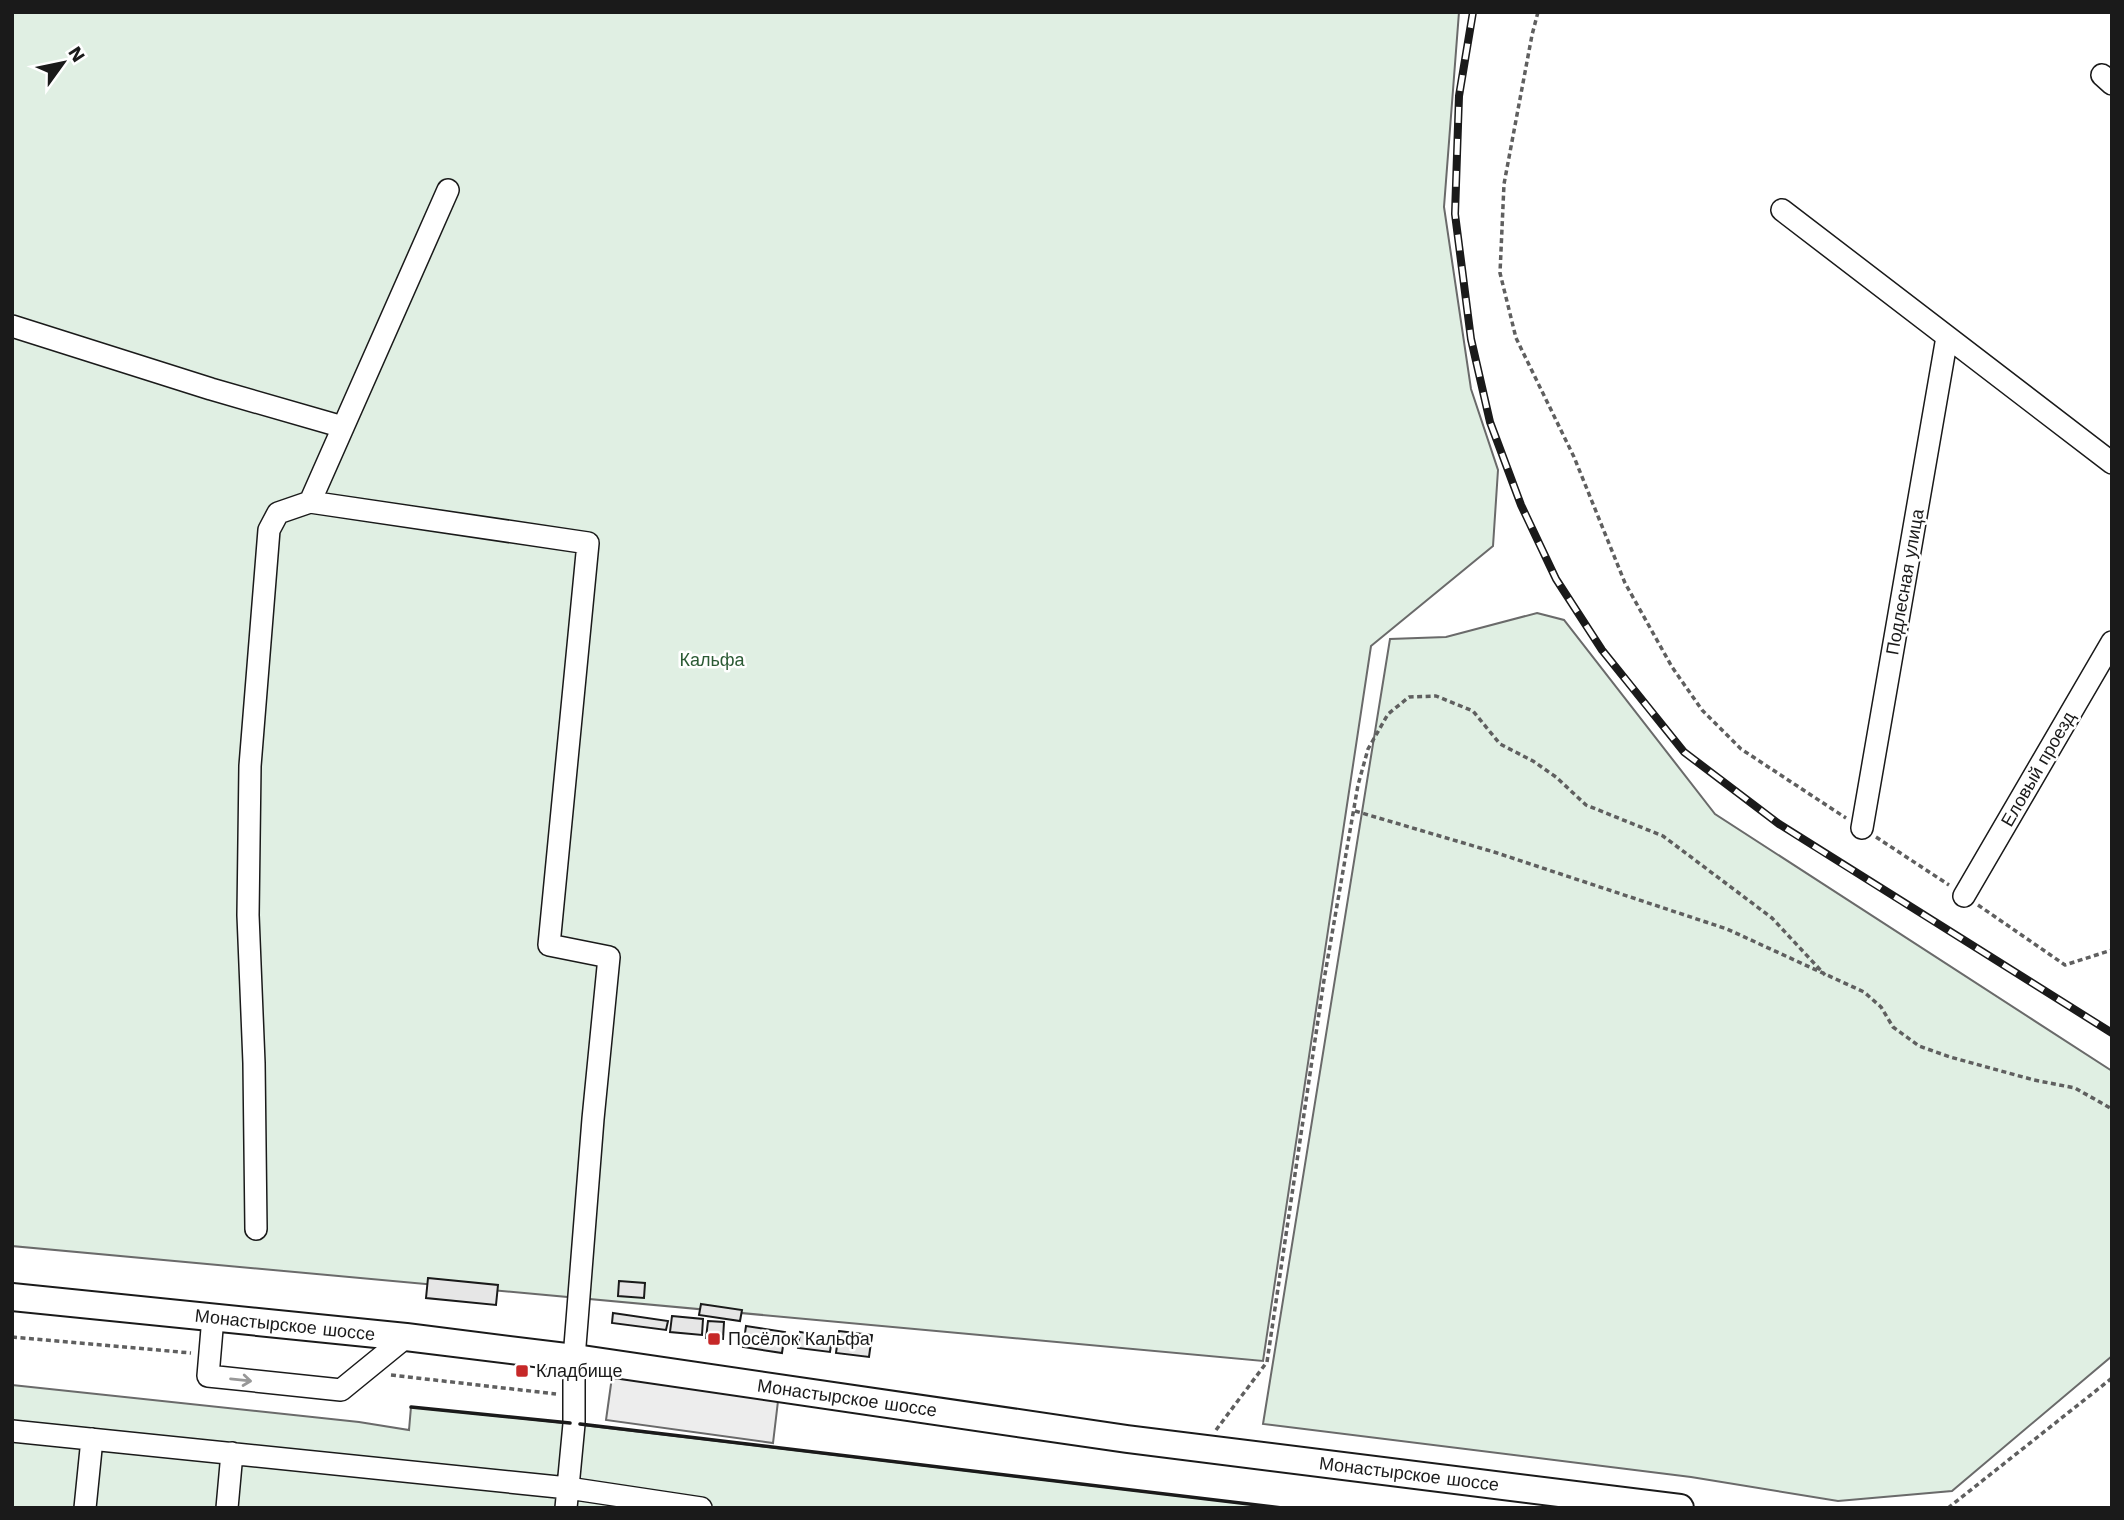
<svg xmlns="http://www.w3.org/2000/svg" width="2124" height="1520" viewBox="0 0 2124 1520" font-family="'Work Sans',sans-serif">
<rect width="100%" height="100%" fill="#fff"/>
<path fill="#e0efe3" stroke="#6a6a6a" stroke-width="2" d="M12,12H1459L1444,207L1471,389L1498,470L1493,546L1371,646L1263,1361L12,1246Z
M1537,613L1564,620L1715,814L2112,1071V1356L1952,1491L1838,1501L1691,1477L1263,1424L1390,639L1446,637Z
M12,1385L359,1422L409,1430L411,1407L574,1424L1282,1508H12Z"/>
<path fill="#ededed" stroke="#6a6a6a" stroke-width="2" d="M612,1377L778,1401L773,1443L606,1420Z"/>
<path fill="#e6e6e6" stroke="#1a1a1a" stroke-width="2" d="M428,1278L498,1285L496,1305L426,1298Z
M619,1281L645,1283L644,1298L618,1296Z
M701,1304L742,1310L740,1321L699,1315Z
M613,1313L668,1321L666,1330L612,1323Z
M672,1316L703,1319L702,1335L670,1332Z
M708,1321L724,1322L723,1339L706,1338Z
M746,1326L785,1332L782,1353L743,1347Z
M839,1331L872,1335L869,1357L836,1353Z
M800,1332L832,1337L830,1352L798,1348Z"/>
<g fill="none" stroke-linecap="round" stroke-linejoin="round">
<g stroke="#1a1a1a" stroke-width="24">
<path id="minor" d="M2102,75L2112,84
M448,190L310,502L588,543L549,945L609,957L593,1119L577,1321L574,1358V1424L566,1508
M1782,210L2112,463
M12,326L211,389L343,427
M1862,828L1947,337
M1964,896L2112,642
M256,1229L254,1063L248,915L250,766L269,530L278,513L310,502
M213,1317L208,1376L341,1390L406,1337
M12,1431L568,1488L701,1508
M85,1508L92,1439
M227,1508L232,1453"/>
</g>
<g stroke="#1a1a1a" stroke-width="30">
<path id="major" d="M12,1297L406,1337L574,1358L1127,1439L1680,1508"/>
</g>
<path stroke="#5f5f5f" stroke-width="3.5" stroke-dasharray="5 3.5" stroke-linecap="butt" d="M1538,12L1532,35L1504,184L1500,273L1516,338L1574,457L1625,583L1672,667L1702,710L1741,749L1846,818
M1355,811L1494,852L1727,929L1864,992L1881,1007L1893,1027L1919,1046L1950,1057L2034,1080L2075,1088L2112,1109
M1876,837L1949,885
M1978,905L2065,965L2112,950
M12,1337L191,1353
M391,1375L556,1394
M1216,1430L1267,1362L1324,980L1358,785L1368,749L1388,714L1409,697L1436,696L1473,711L1500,744L1533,761L1556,777L1586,805L1663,836L1772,918L1825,975
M1948,1508L2112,1378"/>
<use href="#minor" stroke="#fff" stroke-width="21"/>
<use href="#major" stroke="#fff" stroke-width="26"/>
<g stroke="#1a1a1a" stroke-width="8">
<path id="rail" d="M1473,12L1459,96L1455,214L1471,339L1490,422L1521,505L1556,579L1602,650L1684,752L1779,824L2112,1033"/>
</g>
<use href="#rail" stroke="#fff" stroke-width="5" stroke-dasharray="16" stroke-linecap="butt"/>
<path stroke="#1a1a1a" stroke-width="3.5" d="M411,1407L570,1423
M580,1424L1282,1508"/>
</g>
<defs><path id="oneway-shaft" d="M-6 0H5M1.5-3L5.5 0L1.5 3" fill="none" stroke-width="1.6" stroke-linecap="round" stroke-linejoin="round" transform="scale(1.75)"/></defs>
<use stroke="#989898" href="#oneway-shaft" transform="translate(241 1380) rotate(6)"/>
<g fill="#c62828" stroke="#fff" stroke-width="2.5">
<rect x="707" y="1332" width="14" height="14" rx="3.5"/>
<rect x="515" y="1364" width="14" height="14" rx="3.5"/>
</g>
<g text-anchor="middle" stroke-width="5" stroke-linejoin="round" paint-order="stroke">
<g font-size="18" fill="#1a1a1a" stroke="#fff">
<text transform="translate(1905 582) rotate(-80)" y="6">Подлесная улица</text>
<text transform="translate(2038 769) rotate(-60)" y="6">Еловый проезд</text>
<text transform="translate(285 1325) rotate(6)" y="6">Монастырское шоссе</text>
<text transform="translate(847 1398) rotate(8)" y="6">Монастырское шоссе</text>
<text transform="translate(1409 1474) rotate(7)" y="6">Монастырское шоссе</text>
</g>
<g font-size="18" fill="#2b5a34" stroke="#fff">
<text x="712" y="666">Кальфа</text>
</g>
<g font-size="18" fill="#1a1a1a" stroke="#fff" text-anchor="start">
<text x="728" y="1345">Посёлок Кальфа</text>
<text x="536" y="1377">Кладбище</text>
</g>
</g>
<rect width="2124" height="1520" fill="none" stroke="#1a1a1a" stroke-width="28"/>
<g transform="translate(63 63) rotate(57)" stroke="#ffffff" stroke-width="5" paint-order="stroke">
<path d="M0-5L12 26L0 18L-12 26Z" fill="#1a1a1a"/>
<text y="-10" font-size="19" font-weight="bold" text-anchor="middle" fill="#1a1a1a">N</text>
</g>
</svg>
